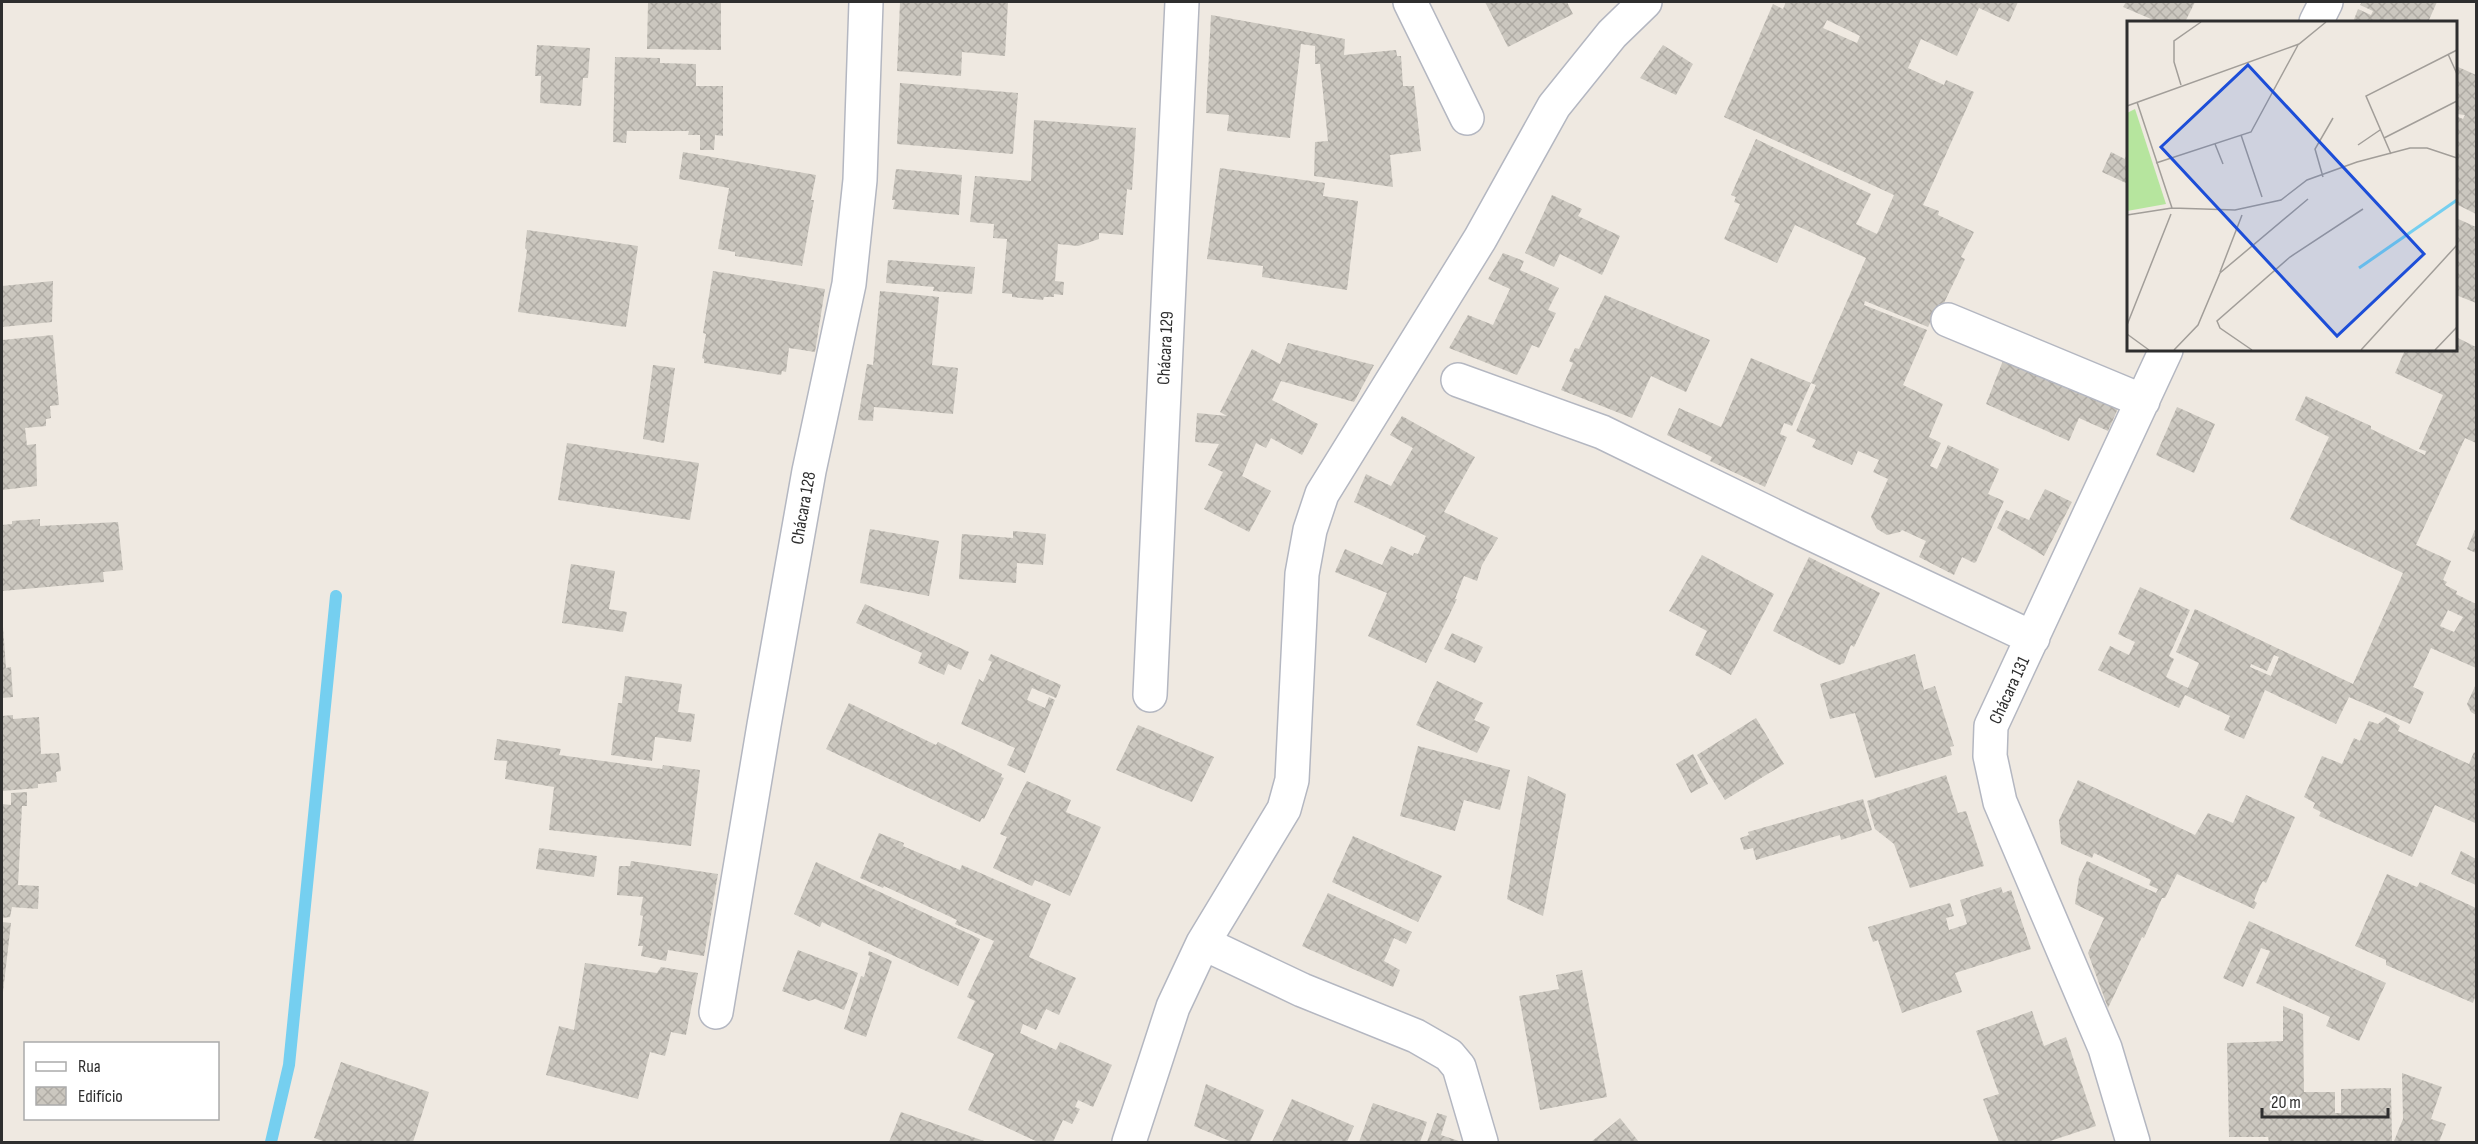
<svg xmlns="http://www.w3.org/2000/svg" width="2478" height="1144" viewBox="0 0 2478 1144" font-family="'Sofia Sans Condensed',sans-serif">
<defs>
<pattern id="building-cross-hatch" width="8" height="8" patternUnits="userSpaceOnUse" patternTransform="scale(1.5)"><rect width="8" height="8" fill="#cbc7bf"/><path d="M0 0l8 8M0 8l8-8" fill="none" stroke="#afaba4"/></pattern>
</defs>
<rect width="100%" height="100%" fill="#efe9e1"/>
<g fill="none" stroke-linecap="round" stroke-linejoin="round">
<path stroke="#75cff0" stroke-width="12" d="M271,1142L289,1065L336,596"/>
</g>
<path fill="url(#building-cross-hatch)" fill-rule="evenodd" d="M648,2H721V50L647,49Z
M900,2H1008L1005,56L962,52L961,76L897,71Z
M1485,2H1567L1573,14L1508,47Z
M1786,2H2018L2009,22L1979,8L1957,56L1921,39L1908,68L1944,85L1946,80L1974,92L1923,205L1939,211L1938,215L1974,232L1961,257L1965,259L1943,305L1939,304L1928,327L1865,301L1864,305L1927,330L1903,385L1943,404L1929,437L1941,443L1930,466L1937,469L1948,445L1999,469L1988,494L2004,501L1976,562L1974,563L1962,557L1954,575L1919,557L1926,541L1902,530L1900,532L1887,535L1877,529L1871,517L1888,479L1873,472L1879,460L1858,451L1852,465L1812,447L1816,440L1796,431L1816,385L1811,383L1866,258L1795,225L1777,263L1724,239L1740,204L1734,202L1736,197L1731,195L1756,139L1871,194L1856,224L1877,234L1894,195L1724,117L1773,4L1783,9ZM1827,20L1860,36L1857,43L1823,28Z
M2126,2H2195L2185,22H2158L2123,7Z
M2362,2H2437L2428,22H2353L2358,9L2371,15L2373,11L2360,5Z
M1211,15L1345,39L1344,55L1396,50L1397,56H1401L1403,86H1414L1421,151L1390,155L1393,187L1314,176L1315,142L1328,141L1320,64H1315V46L1301,44L1290,138L1227,131L1229,115L1206,113Z
M537,45L590,48L588,78H583L581,106L540,103L541,76H535Z
M1663,45L1693,64L1676,95L1640,78Z
M615,57L660,58V63L696,64V86H723V136L715,135L714,150H700V135H688L689,131H627L626,143L613,142Z
M2456,66L2476,75V214L2456,204V116L2463,119L2465,115L2456,114Z
M900,83L1018,93L1013,154L897,144Z
M1034,120L1136,128L1132,190L1127,189L1123,235L1099,233V239L1078,246L1058,244L1055,281L1064,282L1063,295L1054,294V297H1044L1043,300L1012,297V294L1002,293L1007,239L993,238L994,224L970,222L975,176L1031,181Z
M2128,151V184L2102,172L2111,152L2125,159Z
M683,152L816,175L811,200H814L802,266L735,256V252L718,249L729,188L679,179Z
M1220,168L1325,183L1323,196L1358,201L1347,290L1262,277L1263,266L1207,259Z
M896,169L962,175L959,215L893,209L895,200H892Z
M1552,195L1582,209L1578,216L1620,236L1602,275L1560,254L1554,267L1525,253Z
M2456,218L2476,227V303L2456,295Z
M527,230L638,246L626,327L518,312L527,250L525,248Z
M1503,253L1524,261L1520,270L1559,288L1548,310L1556,313L1539,348L1532,345L1517,375L1449,348L1468,315L1493,325L1510,289L1488,279Z
M888,260L975,267L972,294L933,291L934,287L886,283Z
M713,271L825,289L815,352L789,348L786,372L782,371L781,375L704,363V359L702,358L706,334L703,333Z
M53,281L52,322L2,327V286Z
M880,291L939,297L932,365L958,368L953,414L874,407L873,421L858,420L867,364L873,365Z
M1605,295L1710,340L1686,392L1651,376L1632,418L1561,390L1573,363L1569,361L1575,348L1579,349Z
M53,335L59,405L50,406L51,418L46,419V426L25,428L27,445L36,444L37,486L2,490V340Z
M2456,337L2476,347V443L2465,438L2416,545L2451,561L2443,580L2447,582L2445,585L2457,591L2456,594L2476,604V668L2431,648L2413,687L2424,692L2410,724L2349,697L2336,724L2265,690L2244,739L2224,730L2230,716L2185,695L2179,708L2098,670L2110,646L2129,655L2135,642L2118,634L2140,587L2190,610L2169,656L2174,659L2166,677L2188,688L2199,663L2176,652L2195,609L2353,684L2403,573L2290,519L2329,437L2295,420L2306,396L2371,426V429L2425,455L2426,451L2419,449L2443,395L2395,373L2405,350H2456ZM2448,610L2463,617L2454,632L2440,626ZM2274,655L2279,657L2271,676L2250,667L2251,664L2267,671Z
M1288,343L1374,365L1354,402L1281,381L1272,400L1318,424L1302,455L1271,438L1266,448L1256,443L1242,476L1271,491L1249,532L1204,509L1223,472L1208,465L1219,444L1195,442L1197,413L1227,416L1220,412L1252,349L1280,364Z
M1751,358L1811,383L1792,426L1784,423L1780,434L1787,437L1765,487L1710,461L1712,457L1667,435L1679,408L1721,427Z
M2004,358L2120,404L2108,431L2079,418L2069,441L1986,404Z
M653,365L675,368L664,443L643,439Z
M2177,407L2215,424L2194,473L2156,455Z
M1402,416L1475,457L1444,512L1498,538L1482,565L1477,581L1464,576L1455,599H1457L1426,663L1368,636L1387,593L1335,572L1345,549L1382,565L1391,546L1413,556L1414,553L1418,554L1426,536L1354,502L1366,474L1391,486L1413,448L1390,435Z
M567,443L699,463L690,520L558,500Z
M2045,489L2072,502L2044,556L1997,528L2006,510L2029,520Z
M40,519V526L118,522L123,570L103,572L104,582L2,591V525L12,524V521Z
M2476,527V553L2467,549Z
M870,529L939,541L929,596L860,583Z
M1013,531L1046,534L1043,565L1017,563L1016,583L959,579L962,534L1013,538Z
M1702,555L1774,594L1731,675L1695,655L1707,631L1669,611Z
M1809,557L1880,593L1854,647L1851,645L1844,663L1839,665L1773,631Z
M571,564L615,571L609,609L627,612L623,632L562,623Z
M865,604L969,652L961,670L948,664L944,675L918,663L922,653L856,623Z
M2,627H3L6,668L11,667L13,697L2,698Z
M1452,633L1483,647L1475,663L1444,649Z
M991,654L1061,685L1056,698L1032,688L1027,700L1045,708L1049,697L1055,700L1025,773L1007,765L1015,748L961,724L979,679L983,682L992,662L988,660Z
M1915,654L1924,690L1935,686L1954,746L1950,747L1952,755L1875,778L1855,713L1830,719L1820,684Z
M625,676L682,684L678,712L695,714L691,742L655,737L652,761L611,755L618,703H622Z
M1437,681L1483,703L1474,720L1490,727L1477,753L1416,725Z
M2476,684V715L2471,712L2467,704Z
M849,703L936,745L938,742L1002,774L1001,777L1004,778L984,819L982,818L980,822L826,749Z
M13,715V719L39,717L41,754L59,753L61,771L56,772L57,782L38,784V788L2,791V716Z
M2386,717L2400,726L2398,731L2469,764L2474,752L2476,754L2475,823L2435,805L2412,857L2319,816L2321,812L2313,808L2315,803L2304,797L2322,756L2342,764L2354,738L2360,741L2369,721L2378,724Z
M1756,718L1784,764L1725,800L1697,755Z
M1138,725L1214,757L1192,802L1116,770Z
M497,739L561,749L559,755L662,769L663,765L700,770L691,846L549,830L554,787L505,779L507,761L494,760Z
M1418,746L1510,770L1500,810L1464,800L1455,831L1400,816Z
M1693,754L1708,784L1691,793L1676,764Z
M1946,775L1958,813L1966,811L1984,866L1910,888L1894,844L1875,829L1867,801Z
M1528,776L1566,794L1543,916L1507,899Z
M2078,780L2195,835L2208,813L2233,823L2246,795L2295,817L2266,883L2263,881L2260,886L2254,901L2257,903L2254,909L2177,874L2165,898H2162L2144,938L2142,937L2108,1008L2088,953L2104,918L2075,904L2079,877L2087,861L2156,893L2158,889L2149,885L2151,880L2094,853L2092,858L2061,844L2059,820Z
M1027,781L1071,800L1066,812L1101,827L1070,896L1035,880L1032,886L993,868L1007,837L1000,834Z
M27,792V806H22L18,885L39,886L38,909L12,907L10,917L2,918V804L11,805V793Z
M1863,799L1872,830L1841,840L1840,835L1756,860L1753,848L1744,850L1740,838L1749,835L1748,832Z
M879,833L904,843L903,846L905,847L960,870L962,865L1051,904L1029,957L1076,978L1059,1015L1046,1009L1036,1030L1023,1024L1020,1033L1056,1050L1060,1042L1112,1065L1093,1107L1078,1100L1075,1107L1080,1109L1072,1124L1063,1120L1053,1142H1038L968,1110L994,1054L957,1038L975,1001L967,997L994,941L955,924L957,920L940,912L884,886L883,888L860,878Z
M1353,836L1442,876L1418,922L1332,882Z
M539,848L597,856L594,877L536,869Z
M2461,851L2476,859V885L2451,874Z
M631,861L718,874L704,956L668,950L666,961L641,956L643,946H638L643,916L640,915L643,897L617,895L619,866H630Z
M816,862L980,939L958,986L822,922L820,927L794,914Z
M2387,874L2417,887L2420,882L2476,908V994L2473,1003L2386,965V960L2355,946Z
M2001,887L2003,893L2011,890L2031,949L1955,973L1962,992L1902,1013L1878,940L1873,942L1868,927L1950,903L1954,916L1946,918L1949,930L1967,924L1960,900Z
M1328,893L1412,932L1406,944L1394,938L1384,961L1400,970L1393,987L1302,946Z
M2249,921L2386,983L2359,1041L2326,1026L2330,1017L2256,983L2270,951L2261,948L2243,987L2223,978Z
M2,922L11,923L3,992H2Z
M798,950L858,973L844,1010L815,999L809,1001L782,991Z
M869,951L892,961L866,1037L844,1029L861,976L864,977L870,956L868,955Z
M585,963L657,973L661,967L698,973L686,1035L671,1032L665,1056L650,1052L638,1099L546,1075L559,1026L574,1030Z
M1582,970L1607,1097L1540,1110L1519,996L1559,989L1556,975Z
M2283,1006L2303,1014L2304,1092H2335V1113H2341V1089L2391,1088L2392,1142H2269L2268,1137H2229L2227,1043L2283,1041Z
M2032,1011L2044,1046L2066,1037L2096,1126L2047,1142H1999L1983,1099L1999,1094L1976,1031Z
M341,1062L429,1092L413,1142H326L314,1138Z
M2402,1073L2442,1087L2431,1119L2446,1124L2439,1142L2394,1141L2403,1119Z
M1206,1084L1264,1110L1250,1142H1232L1194,1126Z
M1292,1099L1354,1126L1347,1142H1272Z
M1373,1103L1427,1122L1420,1142H1359Z
M901,1112L987,1142H889Z
M1437,1113L1447,1116L1441,1135L1462,1142H1427Z
M1620,1118L1639,1142H1591Z"/>
<g fill="none" stroke-linecap="round" stroke-linejoin="round">
<g stroke="#b4b7c1" stroke-width="36">
<path id="street" d="M1410,2L1467,118
M2316,22L2326,2
M1948,320L2143,401
M1458,380L1602,432L1797,527L2033,638
M1150,695L1182,2
M1203,943L1302,990L1416,1036L1449,1055L1459,1067L1481,1142
M716,1012L764,725L809,471L849,284L860,180L866,2
M1129,1142L1173,1007L1203,943L1284,809L1292,780L1302,574L1310,530L1322,494L1480,239L1554,106L1612,34L1645,2
M2133,1142L2105,1048L2000,802L1990,756L1991,726L2166,350"/>
</g>
<use href="#street" stroke="#fff" stroke-width="33"/>
</g>
<g text-anchor="middle" stroke-width="5" stroke-linejoin="round" paint-order="stroke">
<g font-size="18" fill="#2e2e2e" stroke="#fff">
<text transform="translate(1165 348) rotate(-87)" y="6">Chácara 129</text>
<text transform="translate(803 508) rotate(-80)" y="6">Chácara 128</text>
<text transform="translate(2009 690) rotate(-65)" y="6">Chácara 131</text>
</g>
</g>
<g transform="translate(2127 21)">
<rect width="330" height="330" fill="#efe9e1"/>
<path d="M8,88L39,183L0,190V92Z" fill="#b6e59e"/>
<path fill="none" stroke="#75cff0" stroke-width="3" d="M232,247L330,179"/>
<path fill="none" stroke="#a29e99" stroke-width="1.5" d="M321,33L330,53M54,64L47,41V20L74,1M10,81L45,187M0,85L172,23L199,1M114,114L135,176M257,117L330,80M88,123L96,143M231,124L253,109M264,133L239,75L330,29M29,142L124,111L171,24M196,156L188,128L206,97M0,194L45,187L108,189L154,179L180,159L230,141L283,127H300L330,137M93,251L115,194M0,304L44,193M0,313L22,329M47,329L71,304L93,252L181,178M125,329L93,307L90,300L163,236L236,188M234,329L330,224M308,329L330,306"/>
<path fill="#1d4ed8" fill-opacity="0.15" stroke="#1d4ed8" stroke-width="3" d="M121,44L297,233L210,315L34,126Z"/>
<rect width="330" height="330" fill="none" stroke="#2e2e2e" stroke-width="3"/>
</g>
<rect width="2478" height="1144" fill="none" stroke="#2e2e2e" stroke-width="6"/>
<rect x="24" y="1042" width="195" height="78" fill="#ffffff" stroke="#ababab" stroke-width="1.5"/>
<rect x="36" y="1062" width="30" height="9" fill="#ffffff" stroke="#ababab" stroke-width="1.5"/>
<text x="78" y="1072" font-size="18" fill="#2e2e2e">Rua</text>
<rect x="36" y="1087" width="30" height="18" fill="url(#building-cross-hatch)" stroke="#ababab" stroke-width="1.5"/>
<text x="78" y="1102" font-size="18" fill="#2e2e2e">Edifício</text>
<path d="M2262 1108v9h126v-9" fill="none" stroke="#2e2e2e" stroke-width="3"/>
<text x="2271" y="1108" font-size="18" fill="#2e2e2e" stroke="#ffffff" stroke-width="4.5" paint-order="stroke">20 m</text>
</svg>
